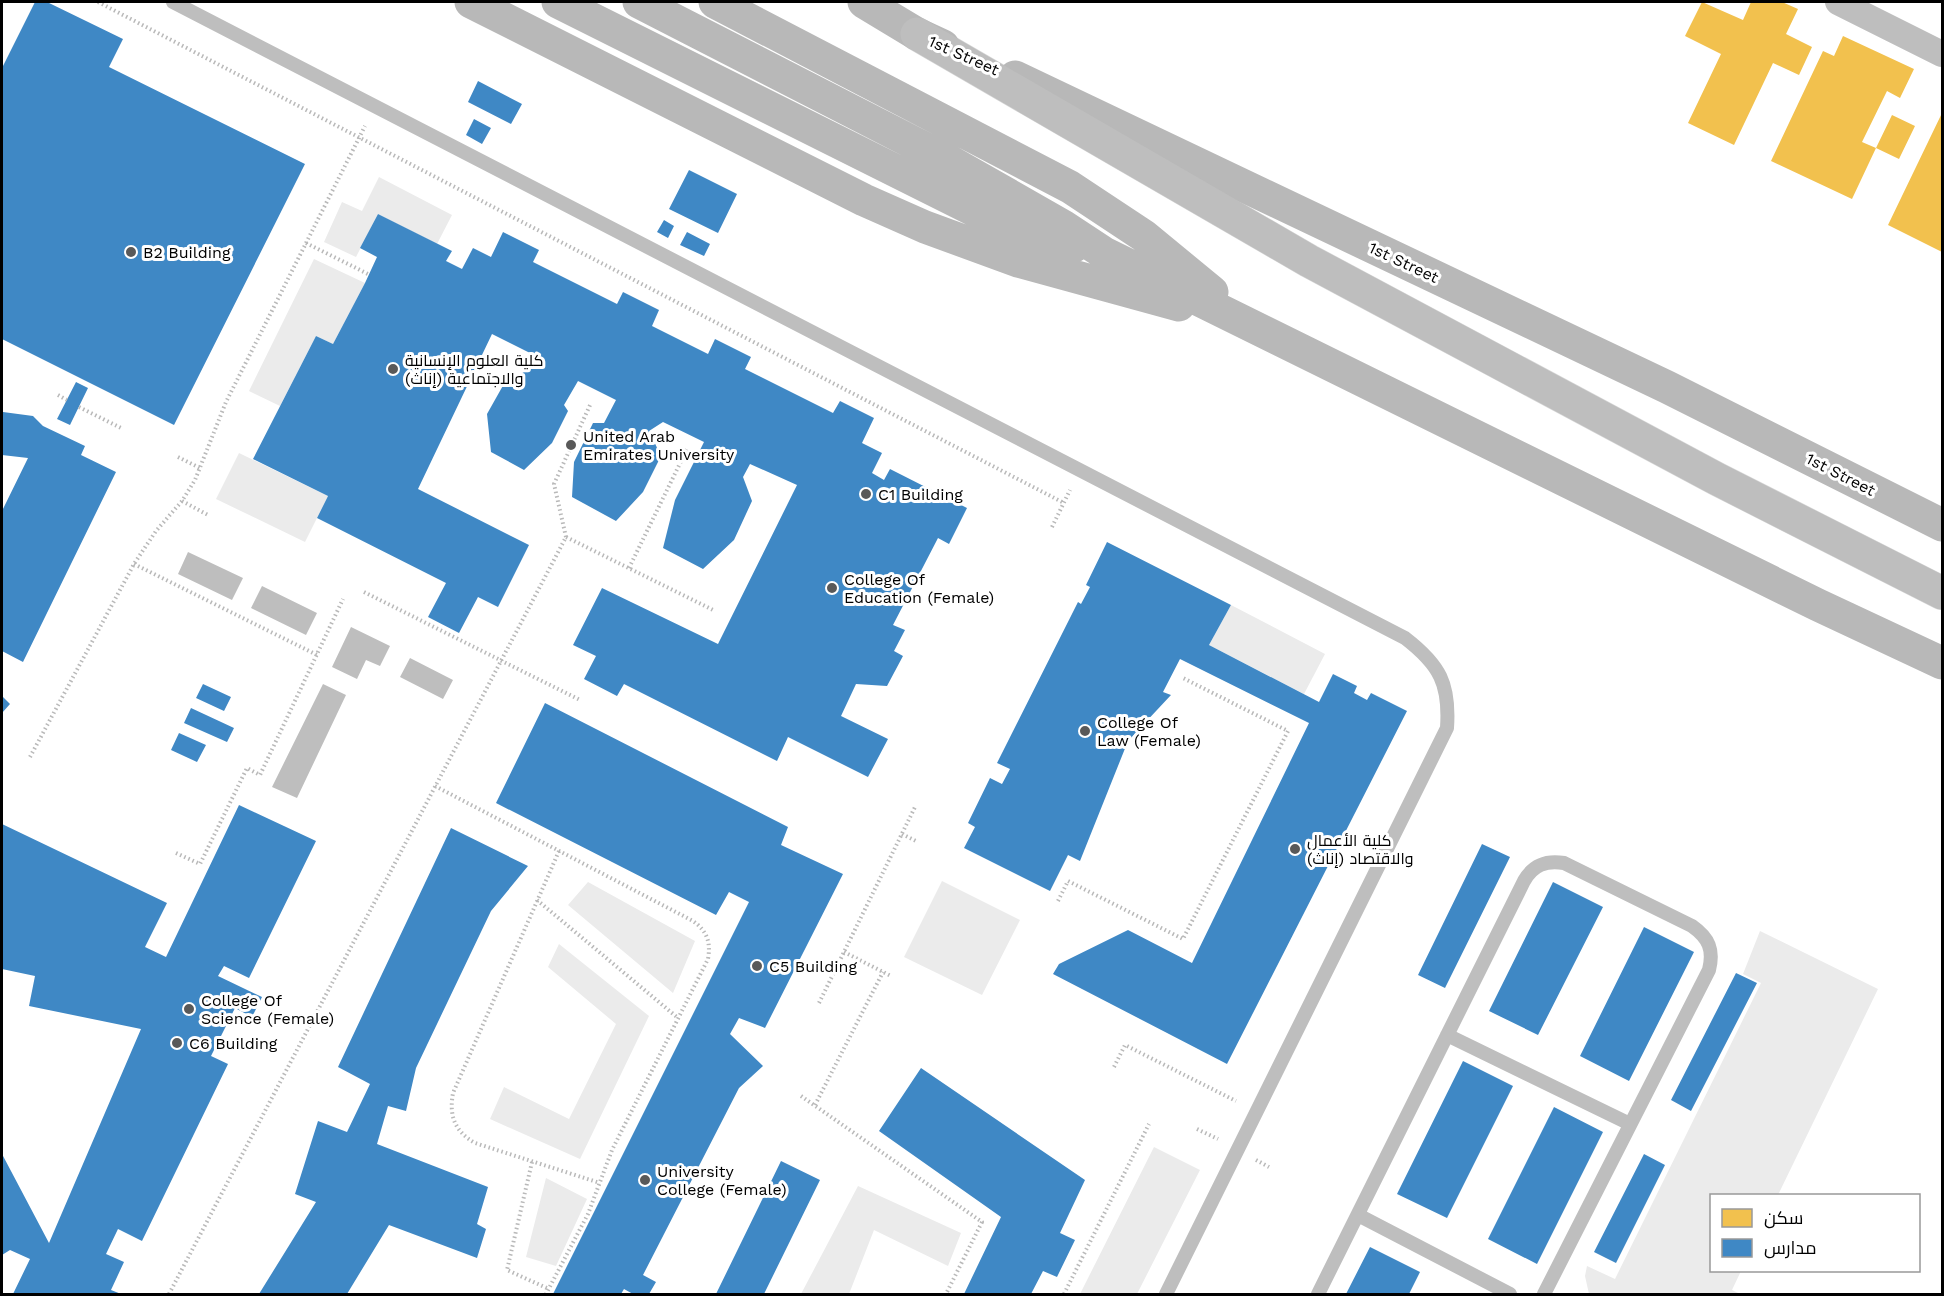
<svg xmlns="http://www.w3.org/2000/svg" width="1944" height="1296" viewBox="0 0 1944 1296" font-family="'Work Sans',Cairo,sans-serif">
<rect width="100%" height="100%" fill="#fff"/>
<path fill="#ebebeb" d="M379,177L452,215L437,244L378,214L356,257L324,242L342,202L362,211Z
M314,259L365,283L333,344L316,336L280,406L249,391Z
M239,453L328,496L305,542L216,499Z
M1231,605L1325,654L1304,694L1209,645Z
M942,881L1020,920L982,995L904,957Z
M588,882L695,941L673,993L568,905Z
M1760,931L1878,989L1778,1195L1712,1196V1270L1741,1271L1732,1290L1740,1294H1589L1585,1276L1587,1266L1615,1279L1761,983L1743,974Z
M559,944L649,1016L580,1159L490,1119L504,1087L569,1119L616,1024L548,967Z
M1154,1147L1200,1170L1137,1294H1080Z
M546,1178L587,1199L556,1266L526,1257Z
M858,1186L961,1233L948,1266L874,1230L849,1294H801Z"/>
<path fill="#bebebe" d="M188,552L243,578L232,600L178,574Z
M262,586L317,613L306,635L251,608Z
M351,627L390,646L380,666L366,660L357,679L332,667Z
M410,658L453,680L443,699L400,677Z
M323,684L346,695L297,798L272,787Z"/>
<path fill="#f2c14e" d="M1702,2L1743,20L1751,2H1782L1798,9L1786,34L1812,47L1799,75L1773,63L1734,145L1688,123L1721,54L1685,36Z
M1843,36L1914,69L1900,98L1887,91L1862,142L1876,148L1892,115L1915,126L1899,159L1876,148L1852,199L1771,161L1823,51L1834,56Z
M1942,113V252L1888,225Z"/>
<path fill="#3f88c5" d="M35,2H47L123,39L109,67L305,164L174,425L2,339V68Z
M478,81L522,104L511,124L468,102Z
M474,119L491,128L482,144L466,135Z
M689,170L737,194L718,233L669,209Z
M378,214L452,251L446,261L462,269L473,248L491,257L503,232L539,250L533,262L617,304L623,292L659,310L652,326L708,354L715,339L751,357L745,369L833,413L840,401L874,418L862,443L882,453L872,473L884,480L890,469L967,508L949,544L938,538L893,625L905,630L894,651L903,656L887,686L856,684L841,716L888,739L868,777L788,737L777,761L624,684L617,696L584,679L596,656L573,645L602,588L718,644L797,485L750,464L743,477L752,501L734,540L703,569L663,548L675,500L704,442L663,422L649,431L661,456L643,492L616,521L572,497L574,462L593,423H604L616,400L578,381L564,405L568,411L552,443L524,470L491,452L487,414L505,382L530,369L536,356L492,334L418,489L529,545L498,607L478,597L459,633L428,617L446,583L317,518L328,496L253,459L316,336L333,344L365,283L377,257L360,248Z
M664,220L674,226L668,238L657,232Z
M687,232L710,244L704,256L680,245Z
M76,382L88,388L70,425L57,419Z
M3,412L33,416L43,426L85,446L81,455L116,472L23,662L2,651V511L28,458L2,455Z
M1107,542L1231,605L1209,645L1319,702L1333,674L1357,686L1354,693L1367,700L1371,693L1407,711L1227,1064L1053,974L1059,964L1128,930L1192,963L1309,723L1180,659L1163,692L1171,695L1128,741L1080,861L1068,855L1050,891L964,848L975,827L968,823L990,778L1002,784L1010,769L997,763L1078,602L1081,604L1090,587L1086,585Z
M203,684L231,697L224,711L196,698Z
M2,696L10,704L2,713Z
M545,703L788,827L781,845L843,874L765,1028L739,1018L730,1034L763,1066L739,1088L643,1275L656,1282L649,1294H633L624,1289L621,1294H553L749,902L729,892L716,915L496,803Z
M191,708L234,728L227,742L184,723Z
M179,733L206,745L197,762L171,750Z
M239,805L316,841L249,978L224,966L218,976L262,997L252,1017L235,1008L211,1056L228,1064L142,1241L118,1229L106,1254L124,1262L111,1290L121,1294H13L30,1259L10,1250L2,1255V1154L49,1243L141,1029L29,1006L35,976L2,969V824L167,903L145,947L166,957Z
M451,828L528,866L491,911L416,1068L406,1111L388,1106L377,1144L488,1187L477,1224L486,1229L477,1258L389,1225L347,1294H259L316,1202L295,1194L318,1121L347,1132L370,1084L338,1067Z
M1482,844L1510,857L1445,988L1418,975Z
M1553,882L1603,907L1538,1035L1489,1011Z
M1644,927L1694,952L1629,1081L1580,1056Z
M1736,973L1757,983L1691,1111L1671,1100Z
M1463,1061L1513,1086L1447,1218L1397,1194Z
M921,1068L1085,1180L1060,1233L1075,1240L1057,1277L1043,1271L1031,1294H964L1001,1217L879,1131Z
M1554,1107L1603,1132L1537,1264L1488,1239Z
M1644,1154L1665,1165L1616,1263L1594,1252Z
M781,1161L820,1180L764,1294H716Z
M1370,1247L1420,1272L1409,1294H1346Z"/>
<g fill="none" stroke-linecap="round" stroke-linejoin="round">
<g stroke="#dbdbdb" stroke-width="34">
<path id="highway" d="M917,34L1309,261L1717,479L1942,593"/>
</g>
<path stroke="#b9b9b9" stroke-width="4" stroke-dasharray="1.5 3" stroke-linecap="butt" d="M98,2L1064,503
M306,243L368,274
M58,395L67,400
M79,407L121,428
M178,457L200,468
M182,501L208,515
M1052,527L1070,490
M566,537L554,484L591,403
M134,564L317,655
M629,568L687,449
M364,592L580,700
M30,757L134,564L156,531L182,501L195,480L226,402L365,126
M435,786L693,921C707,931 711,942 708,959L612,1150L588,1214L546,1294
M902,834L918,842
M559,851L453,1093C449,1115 454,1131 475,1143L600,1183
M176,853L200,864L247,768L260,775L343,599
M537,900L678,1018
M1058,901L1068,881L1183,939L1288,731L1181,677
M844,952L891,976
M819,1003L916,805
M1114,1067L1125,1045L1236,1101
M801,1096L982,1222L946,1294
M815,1105L883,972
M1197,1129L1218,1139
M1256,1160L1269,1167
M532,1162L507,1270L549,1289
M169,1294L566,537L713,610
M1064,1294L1149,1124"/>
<path stroke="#bebebe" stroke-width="14" d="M173,2L1405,638C1440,665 1450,684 1447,728L1166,1294
M1447,1035L1630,1124
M1358,1215L1510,1294
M1318,1294L1524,881C1533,865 1546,860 1564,863L1692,926C1709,938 1714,950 1709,970L1544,1294"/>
<path stroke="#bebebe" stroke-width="26" d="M1838,2L1942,54"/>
<path stroke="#b8b8b8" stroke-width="33" d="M471,2L864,200L925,227L1018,261L1179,305
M558,2L996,221L1074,246
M639,2L949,161L1063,226L1104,253L1818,605L1942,663
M715,2L1070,187L1144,236L1212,292
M864,2L917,34L943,46
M1015,77L1667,387L1942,525"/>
<use href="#highway" stroke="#bebebe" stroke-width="33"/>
</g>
<g fill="#595959" stroke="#fff" stroke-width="2">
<circle cx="131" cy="252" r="6"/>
<circle cx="393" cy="369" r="6"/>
<circle cx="571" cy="445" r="6"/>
<circle cx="866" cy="494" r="6"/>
<circle cx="832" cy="588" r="6"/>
<circle cx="1085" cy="731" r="6"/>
<circle cx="1295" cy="849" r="6"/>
<circle cx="757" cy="966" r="6"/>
<circle cx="189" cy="1009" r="6"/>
<circle cx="177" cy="1043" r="6"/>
<circle cx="645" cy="1180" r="6"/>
</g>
<g text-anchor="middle" stroke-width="6" stroke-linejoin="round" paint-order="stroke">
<g font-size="16" fill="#000" stroke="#fff">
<text transform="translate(964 55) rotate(24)" y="6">1st Street</text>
<text transform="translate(1404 262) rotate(25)" y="6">1st Street</text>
<text transform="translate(1841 474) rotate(27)" y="6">1st Street</text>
</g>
<g font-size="16" fill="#000" stroke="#fff" text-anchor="start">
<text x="143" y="258">B2 Building</text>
<text x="405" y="366">كلية العلوم الإنسانية<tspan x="405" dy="18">والاجتماعية (إناث)</tspan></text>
<text x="583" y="442">United Arab<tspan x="583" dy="18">Emirates University</tspan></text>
<text x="878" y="500">C1 Building</text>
<text x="844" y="585">College Of<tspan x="844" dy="18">Education (Female)</tspan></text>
<text x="1097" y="728">College Of<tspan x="1097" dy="18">Law (Female)</tspan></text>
<text x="1307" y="846">كلية الأعمال<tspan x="1307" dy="18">والاقتصاد (إناث)</tspan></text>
<text x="769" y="972">C5 Building</text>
<text x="201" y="1006">College Of<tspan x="201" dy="18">Science (Female)</tspan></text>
<text x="189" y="1049">C6 Building</text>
<text x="657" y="1177">University<tspan x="657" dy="18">College (Female)</tspan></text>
</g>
</g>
<rect width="1944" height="1296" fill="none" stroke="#000000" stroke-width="6"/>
<rect x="1710" y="1194" width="210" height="78" fill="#ffffff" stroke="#999999" stroke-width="1.5"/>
<rect x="1722" y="1209" width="30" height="18" fill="#f2c14e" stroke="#999999" stroke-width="1.5"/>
<text x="1764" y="1224" font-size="18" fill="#000000">سكن</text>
<rect x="1722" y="1239" width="30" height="18" fill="#3f88c5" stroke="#999999" stroke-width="1.5"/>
<text x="1764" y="1254" font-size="18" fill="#000000">مدارس</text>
</svg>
